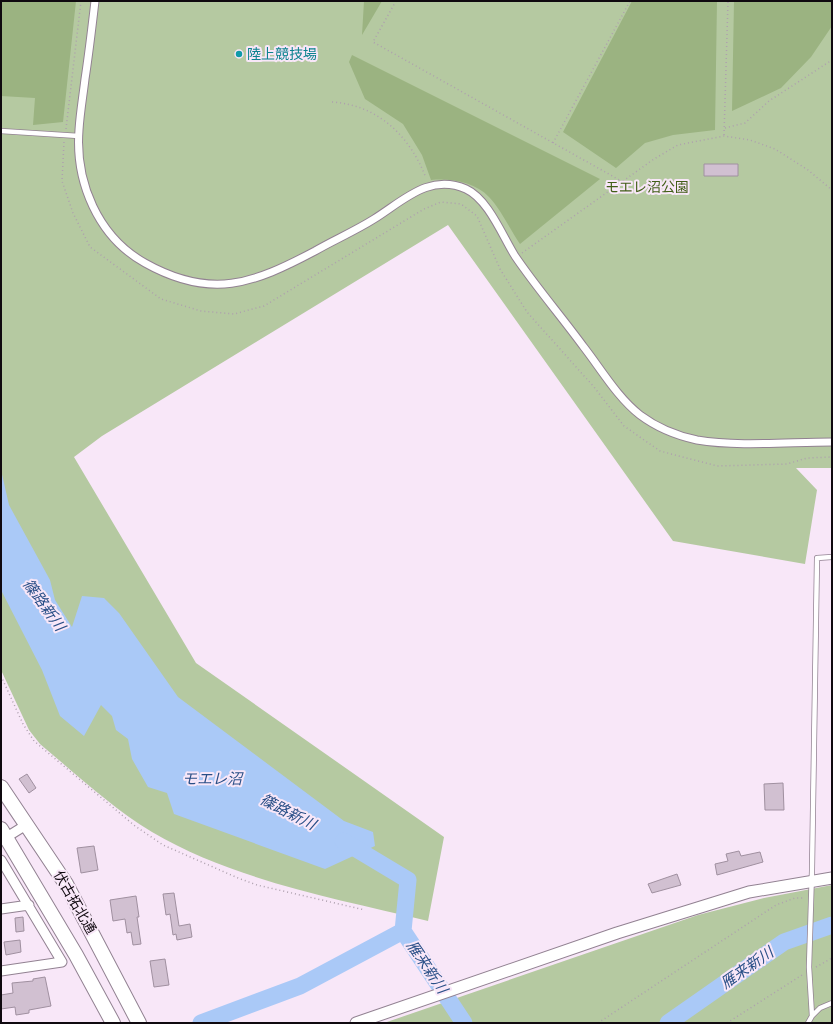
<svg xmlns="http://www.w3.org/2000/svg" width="833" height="1024" viewBox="0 0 833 1024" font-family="'Exo 2','Noto Sans JP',sans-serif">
<rect width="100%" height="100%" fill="#f8e7f8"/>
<path fill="#b5c9a1" d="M1,1H832V468H796L817,490L805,564L673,541L448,225L102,436L74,457L196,663L444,837L428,921C334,898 236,881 152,832C112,808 76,774 40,744L29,730L1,670Z
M832,885V1023H384L698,915L764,898Z"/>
<path fill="#9bb381" d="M1,1H76L63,122L33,125L35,98L1,96Z
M364,1H382L362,35Z
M632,1H717L715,130L673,135L645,143L616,168L563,132Z
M734,1H832V26L811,57L781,88L732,111Z
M352,55L600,179L520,244C511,231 500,208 489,197C475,182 451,178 431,180L422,155L403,124L365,99L349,62Z"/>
<path fill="#aac9f7" d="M1,470L9,505L50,580L55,600L72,627L82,596L104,598L119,613L178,697L344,821L373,832L375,846L325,869L174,814L167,793L148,787L132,759L128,739L116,730L112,716L101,705L84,736L60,716L42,670L1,590Z"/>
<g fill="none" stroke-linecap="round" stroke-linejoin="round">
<path stroke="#aac9f7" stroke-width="17" d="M343,841L408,880L403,931
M403,931L464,1023
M201,1023L300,986L403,931
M668,1023L784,942L832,925"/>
</g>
<path fill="#d1c0d1" stroke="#a090a0" d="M704,164H738V176H704Z
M27,774L36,788L29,793L19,779Z
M783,783L784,810H765L764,784Z
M94,846L98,870L81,873L77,848Z
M739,851L741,856L760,852L763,862L717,875L715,864L728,861L726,854Z
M677,874L681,885L652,893L648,884Z
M174,893L179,926L190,924L192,937L177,940L176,934L173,935L170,914L166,915L163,894Z
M136,896L139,917H137L141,944L133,945L131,932L127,933L125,919L113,921L110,900Z
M23,917L24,931L16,932L15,918Z
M20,940L21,952L6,955L4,942Z
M165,959L169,985L154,987L150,961Z
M45,977L51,1006L29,1010V1013L16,1015L15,1007L1,1009V995L13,993L12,983L33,981V979Z"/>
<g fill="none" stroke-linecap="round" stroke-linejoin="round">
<g stroke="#928292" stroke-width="6">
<path id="service" d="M1,131L79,136
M812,1016L820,1008L832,1003
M808,1023L812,1016L809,967L812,870L817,558L832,557"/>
</g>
<g stroke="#928292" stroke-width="9">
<path id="pedestrian" d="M95,1C92,27 89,53 85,79C83,96 80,113 79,130C75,182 98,237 145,263C211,300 253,284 315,251C334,240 355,231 374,219C403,201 429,173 466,189C488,199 502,235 515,256C536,287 561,316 583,346C601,369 617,397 640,415C656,427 678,436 697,440C738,447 790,442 832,442"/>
</g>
<g stroke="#928292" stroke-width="11">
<path id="minor" d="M2,840L26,825
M1,860L62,962L1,971
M1,909L29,905"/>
</g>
<g stroke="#928292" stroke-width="13">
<path id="tertiary" d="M356,1023L617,933L749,892L832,878"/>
</g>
<g stroke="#928292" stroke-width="16">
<path id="primary" d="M1,787L66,884L139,1023
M1,829L76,955L113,1023"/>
</g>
<path stroke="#aea0ae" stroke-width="1.5" stroke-dasharray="1 3" stroke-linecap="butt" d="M396,1L373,42L623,182
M332,102C378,105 410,136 426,178
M725,128L745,123L769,101L832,60
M66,129L81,1
M724,135L728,1
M64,142L62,181L73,213L90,247L161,299L201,311L234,314L264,306L424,209L441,202L461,204L477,216L500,269L527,312L594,387L624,426L660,451L717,466L787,464L807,458L832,457
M553,143L630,1
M522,253L654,159L678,145L724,136L750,140L775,149L808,170L832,190
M1,676L23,724L34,741L135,826L163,845L238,878L257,885L365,910
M816,967L832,958
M598,1023L776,905L795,898H804
M727,1023L802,975"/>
<use href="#service" stroke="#fff" stroke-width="4.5"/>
<use href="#pedestrian" stroke="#fff" stroke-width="7"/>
<use href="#minor" stroke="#fff" stroke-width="9"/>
<use href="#tertiary" stroke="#fff" stroke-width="11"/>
<use href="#primary" stroke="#fff" stroke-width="14"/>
</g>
<circle fill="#0f9aa8" stroke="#f8e7f8" stroke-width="1.5" cx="239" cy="54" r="4"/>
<g text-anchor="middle" stroke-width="4" stroke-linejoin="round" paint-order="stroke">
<g font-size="14" fill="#0d838f" stroke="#f8e7f8" text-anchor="start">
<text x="247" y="59">陸上競技場</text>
</g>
<g font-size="14" fill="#425f18" stroke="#f8e7f8">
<text x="647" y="192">モエレ沼公園</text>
</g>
<g font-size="14" fill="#0f090f" stroke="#f8e7f8">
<text transform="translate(75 902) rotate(60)" y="5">伏古拓北通</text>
</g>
<g font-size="15" font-style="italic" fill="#294f87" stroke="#f8e7f8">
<text transform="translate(44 605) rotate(54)" y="5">篠路新川</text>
<text x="212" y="784">モエレ沼</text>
<text transform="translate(288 812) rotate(27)" y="5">篠路新川</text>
<text transform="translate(427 967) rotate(56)" y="5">雁来新川</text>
<text transform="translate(747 968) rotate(-35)" y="5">雁来新川</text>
</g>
</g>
<rect width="833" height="1024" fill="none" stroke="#0f090f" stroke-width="4"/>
</svg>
